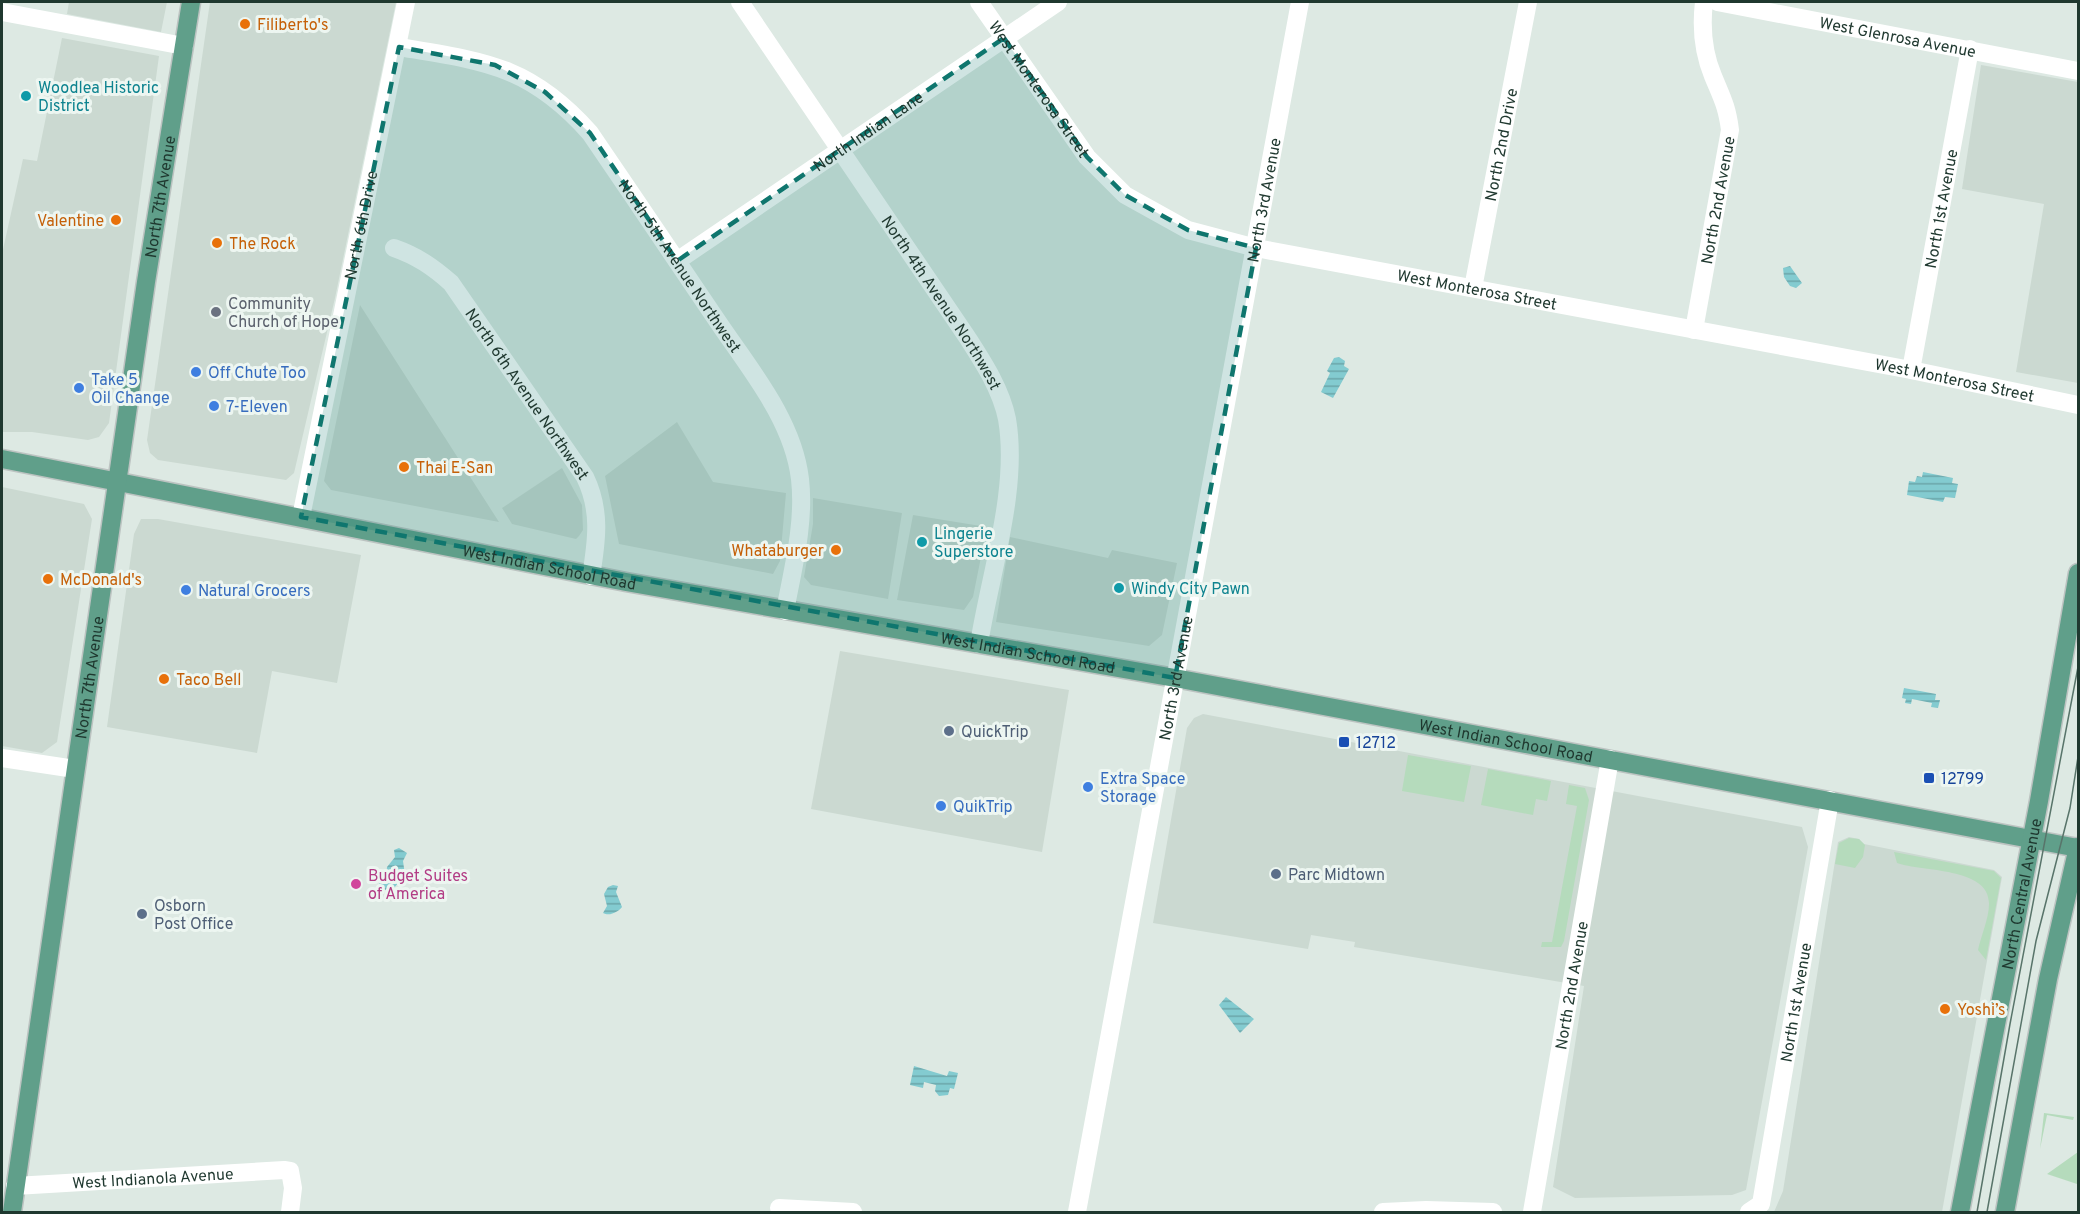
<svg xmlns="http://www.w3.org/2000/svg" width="2080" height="1214" viewBox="0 0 2080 1214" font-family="Overpass,sans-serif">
<defs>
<pattern id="water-rules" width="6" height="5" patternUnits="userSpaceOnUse" patternTransform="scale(1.5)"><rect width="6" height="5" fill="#83cbd0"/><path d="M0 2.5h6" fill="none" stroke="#6ba6a9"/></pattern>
</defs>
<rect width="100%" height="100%" fill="#dde9e3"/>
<path fill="#cbd9d1" d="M69,2H167L161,32L67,14Z
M210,2H396L335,298L294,473L286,480L158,460L150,453L147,440Z
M62,38L159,56L109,423L99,437L88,440L32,432H2V254L23,159L37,161Z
M1981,65L2078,82V383L2016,372L2044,204L1962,189Z
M360,305L499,522L331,490L324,481Z
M677,422L713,482L786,493L780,561L773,574L619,544L605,476Z
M562,468L582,505L583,530L579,536L576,539L512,524L502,508Z
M2,487L84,504L92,519L57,742L42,753L2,746Z
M813,498L902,513L888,599L811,585L804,577L813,524Z
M913,515L987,527L973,597L964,610L897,600Z
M141,519H158L361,555L337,683L272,671L257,753L107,727L134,534Z
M1010,537L1108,558L1112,550L1177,563L1162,635L1149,646L996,622Z
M840,651L1069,690L1042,852L811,809Z
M1203,714L1802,827L1808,847L1746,1190L1732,1195L1575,1198L1553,1187L1584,986L1354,947L1355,942L1311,935L1308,949L1153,923L1187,728L1194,718Z
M1849,837L1859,839L1864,844L1994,870L2002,877L1942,1212H1774L1783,1191L1838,842Z"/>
<path fill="#b5dbbc" d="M1408,755L1471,766L1464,802L1402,791Z
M1488,769L1551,781L1547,801L1536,799L1533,815L1481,805Z
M1569,785L1585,788L1589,800L1564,941L1561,947H1541L1542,942H1552L1577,806L1566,804Z
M1849,838L1859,839L1865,845L1863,857L1855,868L1835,864L1839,843Z
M1894,852L1994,871L2001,878L1986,960L1978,950C1981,936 1989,918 1989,904C1990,867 1922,872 1897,863Z
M2044,1113L2074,1117L2073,1120L2047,1115L2040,1149Z
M2078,1152L2077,1184L2047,1174Z"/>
<path fill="url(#water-rules)" d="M1790,266L1802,283L1796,288L1790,286L1784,277L1783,268Z
M1339,357L1345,361L1344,366L1349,369L1333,398L1321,392L1330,373L1327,371L1334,358Z
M1923,472L1953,478L1952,483L1958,484L1955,498L1945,497L1943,502L1907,495L1909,481L1915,482L1917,476L1922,477Z
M1904,688L1936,694L1935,700H1940L1938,708L1931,707L1932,703L1912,699L1911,704L1905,703L1906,699L1902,698Z
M399,848L407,853L403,861L405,875L394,888L385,890L379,883L386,879L387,867L395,857L394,850Z
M613,885L618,886L616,892L622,907C619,911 610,917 603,913L607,906L604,894L608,887Z
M1226,997L1254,1019L1240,1033L1219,1005Z
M914,1066L947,1076L949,1071L958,1073L954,1089L950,1088L948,1095L939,1096L935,1091L936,1085L924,1082L923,1088L910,1085Z"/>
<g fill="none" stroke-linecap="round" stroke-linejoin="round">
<g stroke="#bcc3c1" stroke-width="21">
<g id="major">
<path id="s15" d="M2,459L626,582L1175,678L2078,848"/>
<path id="s16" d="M12,1212L146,282L191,2"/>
<path id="s17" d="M1960,1212L2039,801L2078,573"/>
<path d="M2005,1212L2048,979L2078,847"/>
</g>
</g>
<g stroke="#fff" stroke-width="18">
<path id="s1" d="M740,2L967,337C983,362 1001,389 1007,419C1019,489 990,574 979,644"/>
<path id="s2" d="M979,2L1087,157L1125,195L1188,230L1256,248L1911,370L2078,405"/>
<path id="s3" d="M1717,2L2078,71"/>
<path d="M2,12L184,46"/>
<path id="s4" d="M399,47C483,61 530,65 590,133C632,195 674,256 716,319C748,367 793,419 800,479C805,523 793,568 785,611"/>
<path id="s5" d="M394,248C417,256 433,267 451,283L585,477C601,510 597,540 591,576"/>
<path id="s6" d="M677,261L1058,2"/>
<path id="s7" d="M1473,288L1528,2"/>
<path id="s8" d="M1694,330L1730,130C1727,106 1722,98 1713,76C1703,52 1701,27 1704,2"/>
<path id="s9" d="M1911,370L1970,49"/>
<path id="s10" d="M301,517L406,2"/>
<path d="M2,758L75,769"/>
<path id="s11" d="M15,1186L284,1170L290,1171L293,1188L290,1212"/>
<path d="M779,1208L853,1212"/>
<path id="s12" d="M1077,1212L1300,2"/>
<path d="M1383,1212L1426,1210L1493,1212"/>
<path id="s13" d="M1532,1212L1610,759"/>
<path id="s14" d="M1749,1212L1761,1204L1830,800"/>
</g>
<use href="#major" stroke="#609f8a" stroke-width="18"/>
<path stroke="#58746a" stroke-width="1.5" d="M1977,1212L2010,1024L2078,667
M1987,1212L2036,941L2070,808L2078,757"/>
</g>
<path fill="#0f766e" fill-opacity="0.2" stroke="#0f766e" stroke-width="4.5" stroke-dasharray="12 8" stroke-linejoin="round" d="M1004,38L1087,157L1125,195L1188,230L1256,248L1175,678L301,517L399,47L495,65L545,92L590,133L677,261Z"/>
<g fill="#e8710a" stroke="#edf6f1" stroke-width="2">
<circle cx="245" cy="24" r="6"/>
<circle cx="116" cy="220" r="6"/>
<circle cx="217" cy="243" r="6"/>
<circle cx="404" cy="467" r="6"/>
<circle cx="836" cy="550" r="6"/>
<circle cx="48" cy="579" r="6"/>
<circle cx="164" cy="679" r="6"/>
<circle cx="1945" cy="1009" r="6"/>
</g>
<g fill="#0f9aa8" stroke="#edf6f1" stroke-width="2">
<circle cx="26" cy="96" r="6"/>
<circle cx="922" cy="542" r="6"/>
<circle cx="1119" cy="588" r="6"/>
</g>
<circle fill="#6b7280" stroke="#edf6f1" stroke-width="2" cx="216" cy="312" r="6"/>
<g fill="#3f7fe0" stroke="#edf6f1" stroke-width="2">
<circle cx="196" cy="372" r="6"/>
<circle cx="79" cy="388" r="6"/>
<circle cx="214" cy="406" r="6"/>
<circle cx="186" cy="590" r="6"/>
<circle cx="1088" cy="787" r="6"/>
<circle cx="941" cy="806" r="6"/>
</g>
<g fill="#5c6f8a" stroke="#edf6f1" stroke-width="2">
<circle cx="949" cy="731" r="6"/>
<circle cx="1276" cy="874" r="6"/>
<circle cx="142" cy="914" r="6"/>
</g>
<g fill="#1a4fb4" stroke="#edf6f1" stroke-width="2">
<rect x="1338" y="736" width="12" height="12" rx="3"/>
<rect x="1923" y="772" width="12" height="12" rx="3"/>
</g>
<circle fill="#d1479c" stroke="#edf6f1" stroke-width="2" cx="356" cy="884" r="6"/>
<g text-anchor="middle" stroke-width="6" stroke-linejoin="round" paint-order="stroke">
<g font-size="16" fill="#c56008" stroke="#edf6f1" text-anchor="start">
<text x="257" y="30">Filiberto's</text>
<text x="104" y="226" text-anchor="end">Valentine</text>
<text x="229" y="249">The Rock</text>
<text x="416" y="473">Thai E-San</text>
<text x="824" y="556" text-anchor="end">Whataburger</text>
<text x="60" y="585">McDonald's</text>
<text x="176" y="685">Taco Bell</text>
<text x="1957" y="1015">Yoshi’s</text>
</g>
<g font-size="16" fill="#1f382f" stroke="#edf6f1">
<text dy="6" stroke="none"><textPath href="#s3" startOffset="184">West Glenrosa Avenue</textPath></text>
<text dy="6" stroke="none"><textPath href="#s2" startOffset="106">West Monterosa Street</textPath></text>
<text dy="6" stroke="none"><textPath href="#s6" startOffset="231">North Indian Lane</textPath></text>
<text dy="6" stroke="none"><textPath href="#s7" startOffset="146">North 2nd Drive</textPath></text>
<text dy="6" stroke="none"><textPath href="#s16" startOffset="1026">North 7th Avenue</textPath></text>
<text dy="6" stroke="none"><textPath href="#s12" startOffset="1029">North 3rd Avenue</textPath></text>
<text dy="6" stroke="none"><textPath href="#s8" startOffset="132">North 2nd Avenue</textPath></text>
<text dy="6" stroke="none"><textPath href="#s9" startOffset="164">North 1st Avenue</textPath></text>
<text dy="6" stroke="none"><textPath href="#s10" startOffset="298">North 6th Drive</textPath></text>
<text dy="6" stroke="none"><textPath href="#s4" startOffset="376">North 5th Avenue Northwest</textPath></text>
<text dy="6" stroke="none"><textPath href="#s2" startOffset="610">West Monterosa Street</textPath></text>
<text dy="6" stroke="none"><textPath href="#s1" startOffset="362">North 4th Avenue Northwest</textPath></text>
<text dy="6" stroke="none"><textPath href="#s2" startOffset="1096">West Monterosa Street</textPath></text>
<text dy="6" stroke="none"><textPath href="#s5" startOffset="202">North 6th Avenue Northwest</textPath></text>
<text dy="6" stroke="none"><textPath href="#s15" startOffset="558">West Indian School Road</textPath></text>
<text dy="6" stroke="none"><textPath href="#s15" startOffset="1044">West Indian School Road</textPath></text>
<text dy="6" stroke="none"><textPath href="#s16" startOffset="540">North 7th Avenue</textPath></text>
<text dy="6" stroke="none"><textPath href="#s12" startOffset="543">North 3rd Avenue</textPath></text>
<text dy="6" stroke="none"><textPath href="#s15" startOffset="1530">West Indian School Road</textPath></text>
<text dy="6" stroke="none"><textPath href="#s17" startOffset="324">North Central Avenue</textPath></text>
<text dy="6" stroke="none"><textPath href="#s13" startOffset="230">North 2nd Avenue</textPath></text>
<text dy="6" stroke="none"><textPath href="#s14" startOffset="219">North 1st Avenue</textPath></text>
<text dy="6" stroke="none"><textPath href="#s11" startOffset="138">West Indianola Avenue</textPath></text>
</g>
<g font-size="16" fill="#0d838f" stroke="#edf6f1" text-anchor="start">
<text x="38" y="93">Woodlea Historic<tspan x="38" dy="18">District</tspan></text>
<text x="934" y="539">Lingerie<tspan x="934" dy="18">Superstore</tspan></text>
<text x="1131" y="594">Windy City Pawn</text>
</g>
<g font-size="16" fill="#5b616d" stroke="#edf6f1" text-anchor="start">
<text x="228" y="309">Community<tspan x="228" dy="18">Church of Hope</tspan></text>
</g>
<g font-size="16" fill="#366cbe" stroke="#edf6f1" text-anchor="start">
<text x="208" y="378">Off Chute Too</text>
<text x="91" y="385">Take 5<tspan x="91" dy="18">Oil Change</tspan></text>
<text x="226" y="412">7-Eleven</text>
<text x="198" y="596">Natural Grocers</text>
<text x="1100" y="784">Extra Space<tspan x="1100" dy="18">Storage</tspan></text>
<text x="953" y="812">QuikTrip</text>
</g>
<g font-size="16" fill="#4e5e75" stroke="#edf6f1" text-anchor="start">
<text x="961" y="737">QuickTrip</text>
<text x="1288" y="880">Parc Midtown</text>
<text x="154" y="911">Osborn<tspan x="154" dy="18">Post Office</tspan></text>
</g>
<g font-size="16" fill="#164399" stroke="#edf6f1" text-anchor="start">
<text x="1356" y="748">12712</text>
<text x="1941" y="784">12799</text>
</g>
<g font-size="16" fill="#b23c85" stroke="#edf6f1" text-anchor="start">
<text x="368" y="881">Budget Suites<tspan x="368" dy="18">of America</tspan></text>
</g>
</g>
<rect width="2080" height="1214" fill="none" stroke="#1f382f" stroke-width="6"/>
</svg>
